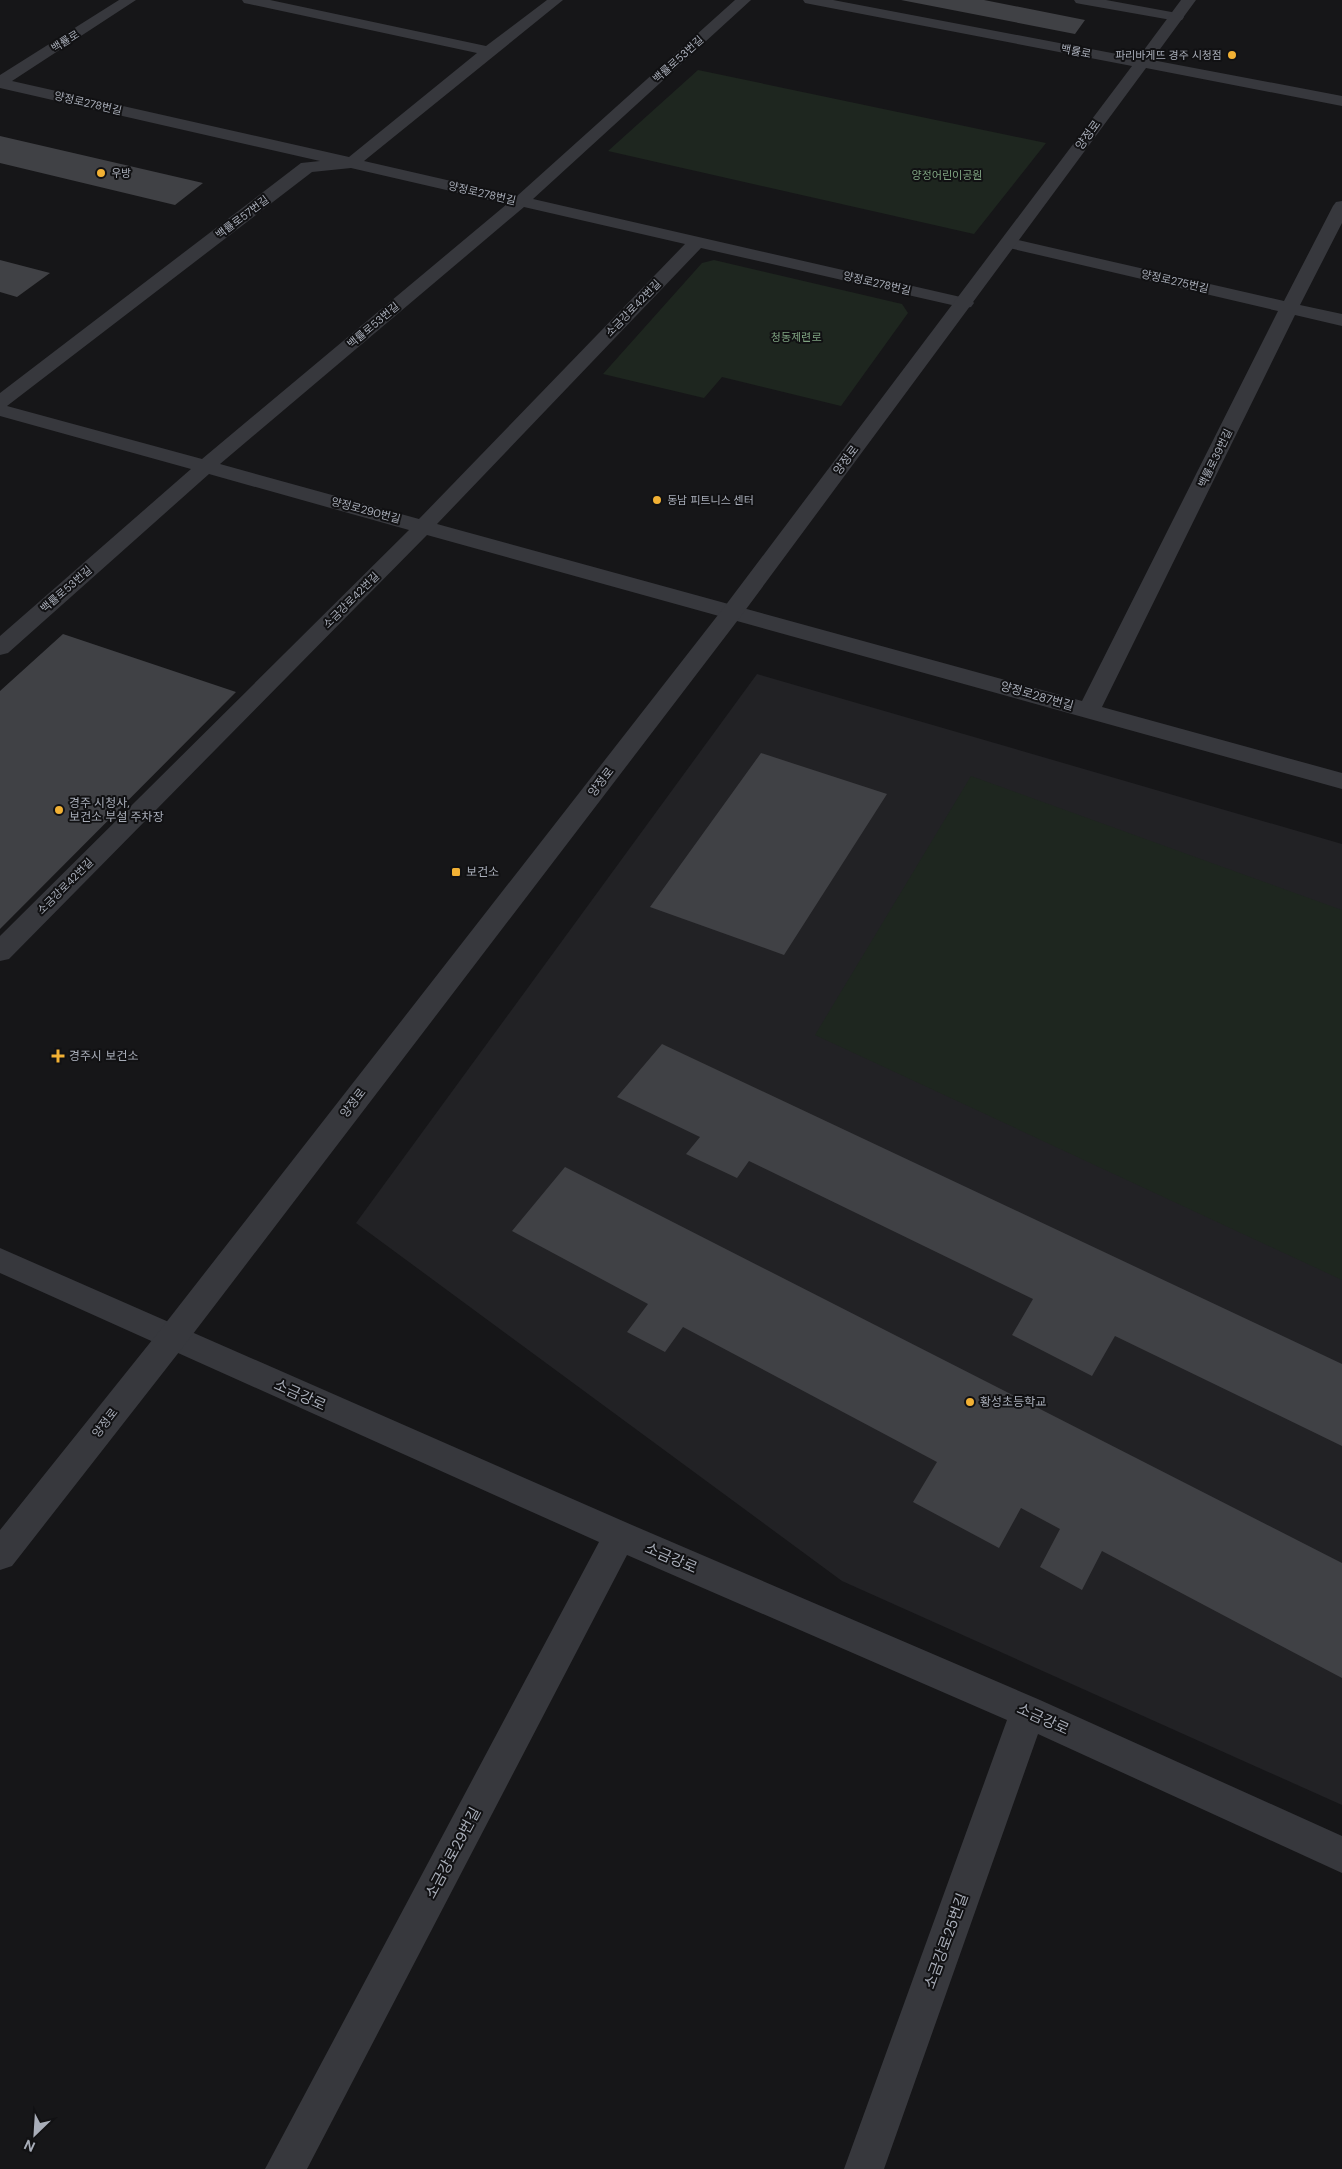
<svg xmlns="http://www.w3.org/2000/svg" width="1342" height="2169" viewBox="0 0 1342 2169" font-family="'DM Sans','Noto Sans KR',sans-serif">
<rect width="100%" height="100%" fill="#161618"/>
<path fill="#222225" d="M757,674L1342,844V1805L842,1581L356,1223Z"/>
<path fill="#1e261f" d="M698,70L1046,143L974,234L608,151Z
M714,260L902,304L908,313L841,406L722,377L704,398L603,374L702,263Z
M971,776L1342,910V1280L815,1035Z"/>
<path fill="#404145" d="M901,0H984L1085,20L1075,34Z
M0,136L203,183L175,205L0,163Z
M0,260L50,273L17,297L0,292Z
M63,634L236,692L0,929V691Z
M761,753L887,794L784,955L650,907Z
M662,1044L1342,1364V1446L1115,1336L1092,1376L1012,1335L1033,1299L749,1161L737,1178L686,1154L700,1137L617,1097Z
M565,1167L1342,1563V1678L1102,1551L1082,1590L1040,1567L1060,1529L1021,1508L999,1548L913,1502L937,1462L683,1327L665,1352L627,1332L648,1304L512,1231Z"/>
<g fill="none" stroke-linecap="round" stroke-linejoin="round">
<path fill="#37383d" fill-rule="evenodd" d="M1074,0H1106L1177,13L1182,14L1184,17L1182,20L1177,21L1081,4L1076,3Z"/>
<path fill="#37383d" fill-rule="evenodd" d="M119,0H136L12,81L349,157L477,53L249,4L244,3L242,0H270L486,46L547,0H563L364,161L517,196L735,0H751L533,199L965,298L971,299L974,303L971,307L965,308L701,248L437,524L1082,701L1278,311L1009,248L1003,247L1000,243L1003,239L1009,238L1284,301L1333,206L1336,202L1342,201V223L1300,305L1342,314V326L1295,315L1102,707L1342,773V789L427,535L9,959L0,961V936L409,530L209,474L8,653L0,655V636L191,469L0,416V393L301,163L320,161L0,88V75ZM351,168L507,204L202,459L7,406L312,172ZM524,207L685,244L419,519L220,464Z
M0,1248L632,1525L1040,1700L1342,1836V1873L1038,1734L884,2169H844L1007,1720L627,1555L307,2169H265L599,1542L0,1273Z"/>
<path fill="#37383d" fill-rule="evenodd" d="M803,0H833L1138,58L1181,0H1196L1152,60L1342,96V106L1146,68L741,616L183,1347L12,1566L0,1570V1530L161,1329L725,606L1132,66L810,4L805,3Z"/>
</g>
<g fill="#f2b134" stroke="#111113" stroke-width="2">
<circle cx="1232" cy="55" r="5"/>
<circle cx="101" cy="173" r="5"/>
<circle cx="657" cy="500" r="5"/>
<circle cx="59" cy="810" r="5"/>
<rect x="451" y="867" width="10" height="10" rx="2.5"/>
<path d="M55.5 1048.5h5v5h5v5h-5v5h-5v-5h-5v-5h5z"/>
<circle cx="970" cy="1402" r="5"/>
</g>
<g text-anchor="middle" stroke-width="4" stroke-linejoin="round" paint-order="stroke">
<g font-size="11" fill="#a8adb8" stroke="#111113">
<text transform="translate(65 41) rotate(-32)" y="4">백률로</text>
<text transform="translate(1076 51) rotate(11)" y="4">백률로</text>
<text transform="translate(678 59) rotate(-42)" y="4">백률로53번길</text>
<text transform="translate(88 103) rotate(13)" y="4">양정로278번길</text>
<text transform="translate(482 193) rotate(13)" y="4">양정로278번길</text>
<text transform="translate(242 217) rotate(-37)" y="4">백률로57번길</text>
<text transform="translate(1175 281) rotate(13)" y="4">양정로275번길</text>
<text transform="translate(877 283) rotate(13)" y="4">양정로278번길</text>
<text transform="translate(633 308) rotate(-46)" y="4">소금강로42번길</text>
<text transform="translate(373 325) rotate(-40)" y="4">백률로53번길</text>
<text transform="translate(1215 458) rotate(-64)" y="4">백률로39번길</text>
<text transform="translate(366 510) rotate(15)" y="4">양정로290번길</text>
<text transform="translate(66 589) rotate(-41)" y="4">백률로53번길</text>
<text transform="translate(351 600) rotate(-45)" y="4">소금강로42번길</text>
<text transform="translate(65 886) rotate(-45)" y="4">소금강로42번길</text>
</g>
<g font-size="11" fill="#a8adb8" stroke="#111113" text-anchor="start">
<text x="1222" y="59" text-anchor="end">파리바게뜨 경주 시청점</text>
<text x="111" y="177">우방</text>
<text x="667" y="504">동남 피트니스 센터</text>
</g>
<g font-size="11" fill="#7fa381" stroke="#111113">
<text x="947" y="179">양정어린이공원</text>
<text x="796" y="341">청동제련로</text>
</g>
<g font-size="12" fill="#a8adb8" stroke="#111113">
<text transform="translate(1088 135) rotate(-54)" y="4">양정로</text>
<text transform="translate(846 460) rotate(-53)" y="4">양정로</text>
<text transform="translate(1037 696) rotate(16)" y="4">양정로287번길</text>
<text transform="translate(601 782) rotate(-52)" y="4">양정로</text>
<text transform="translate(353 1103) rotate(-52)" y="4">양정로</text>
<text transform="translate(105 1423) rotate(-52)" y="4">양정로</text>
</g>
<g font-size="12" fill="#a8adb8" stroke="#111113" text-anchor="start">
<text x="69" y="807">경주 시청사,<tspan x="69" dy="14">보건소 부설 주차장</tspan></text>
<text x="466" y="876">보건소</text>
<text x="69" y="1060">경주시 보건소</text>
<text x="980" y="1406">황성초등학교</text>
</g>
<g font-size="15" fill="#a8adb8" stroke="#111113">
<text transform="translate(300 1395) rotate(24)" y="5">소금강로</text>
<text transform="translate(671 1558) rotate(23)" y="5">소금강로</text>
<text transform="translate(1043 1719) rotate(24)" y="5">소금강로</text>
<text transform="translate(453 1853) rotate(-62)" y="5">소금강로29번길</text>
<text transform="translate(946 1941) rotate(-70)" y="5">소금강로25번길</text>
</g>
</g>
<g transform="translate(35 2134) rotate(205)" stroke="#111113" stroke-width="4" paint-order="stroke">
<path d="M0-4L9 19L0 12L-9 19Z" fill="#a8adb8"/>
<text y="-8" font-size="14" font-weight="bold" text-anchor="middle" fill="#a8adb8">N</text>
</g>
</svg>
